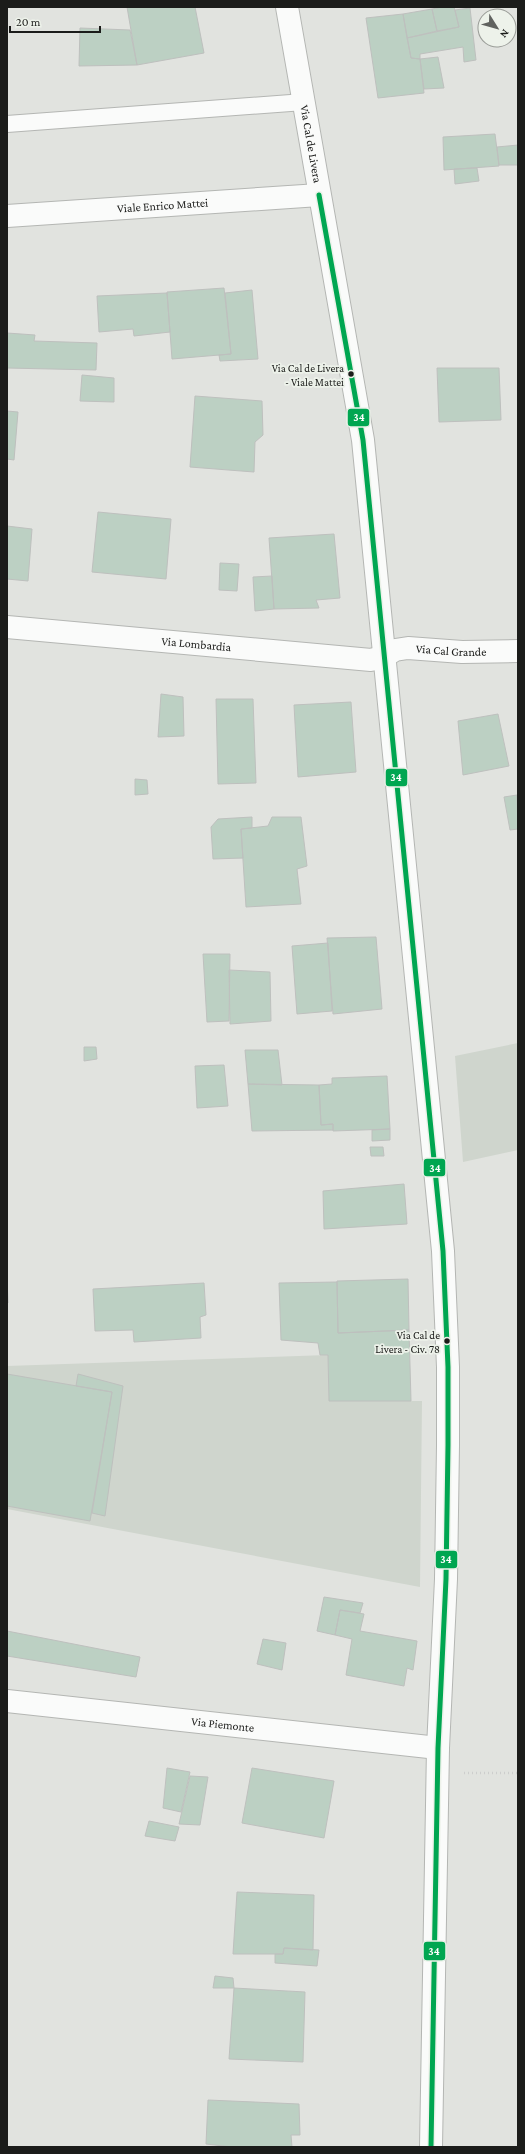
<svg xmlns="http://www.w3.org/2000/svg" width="525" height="2154" viewBox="0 0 525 2154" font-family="'Crimson Pro',serif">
<rect width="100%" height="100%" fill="#e1e3df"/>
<path fill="#cfd5cd" d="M518,1043V1150L463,1162L455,1056Z
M328,1355L329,1401H422L420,1587L7,1509V1366Z"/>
<path fill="#bcd0c3" stroke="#bec0be" d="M127,7H195L204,53L137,65Z
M442,7H454L459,27L437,31L432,9Z
M470,8L476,60L464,62L463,47L420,54V59L411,58L407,38L459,27L455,10Z
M432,9L437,31L407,38L403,14Z
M403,14L411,58L420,59L424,93L378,98L366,18Z
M80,28L130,30L137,65L79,66Z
M438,57L444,88L424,89L420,59Z
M495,134L499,166L444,170L443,137Z
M518,145V165H499L497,147Z
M477,168L479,181L455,184L454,169Z
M224,288L231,354L172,359L167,292Z
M252,290L258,359L220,361L219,355L231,354L225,293Z
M167,293L170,332L134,336L133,329L99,332L97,296Z
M7,333L35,335L34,341L97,343L96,370L7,368Z
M437,368H499L501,420L439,422Z
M82,375L114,378V402L80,401Z
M195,396L262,401L263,435L255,442L254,472L190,467Z
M7,411L18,412L14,460L7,459Z
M98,512L171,519L166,579L92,572Z
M7,526L32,529L28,581L7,579Z
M334,534L340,598L316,600L319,608L274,609L269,538Z
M220,563L239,564L237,591L219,590Z
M272,576L274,609L255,611L253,577Z
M161,694L183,697L184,736L158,737Z
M216,699H253L256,783L218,784Z
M351,702L356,772L298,777L294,705Z
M498,714L509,766L463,775L458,721Z
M135,779L147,780L148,794L135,795Z
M517,795L518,829L510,830L504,797Z
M252,817V828L241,829L243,858L213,859L211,827L218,819Z
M272,817H301L307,866L297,869L301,904L246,907L241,829L268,826Z
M376,937L382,1009L333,1014L327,938Z
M328,943L332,1011L297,1014L292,946Z
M203,954H230L229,1021L207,1022Z
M229,970L270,972L271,1021L230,1024Z
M84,1047H96L97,1059L84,1061Z
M278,1050L282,1085L248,1084L245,1050Z
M224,1065L228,1106L197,1108L195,1066Z
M387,1076L390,1129L333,1131V1124L321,1125L319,1085L332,1084V1078Z
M248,1084L319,1085L321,1125L333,1124V1130L252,1131Z
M390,1129V1140L372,1141V1130Z
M370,1147H383L384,1156H371Z
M404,1184L407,1224L324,1229L323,1191Z
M7,1276L8,1303H7Z
M408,1279L409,1330L338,1333L337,1281Z
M337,1282L338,1333L409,1330L411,1401H329L328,1355H320L318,1343L281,1340L279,1283Z
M204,1283L206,1315L200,1317L201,1338L134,1342L133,1330L95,1331L93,1289Z
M7,1374L112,1392L90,1521L7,1506Z
M78,1374L123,1386L105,1516L92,1513L112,1392L76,1386Z
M324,1597L363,1603L360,1613L340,1610L335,1635L317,1631Z
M340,1610L364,1614L360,1631L417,1641L413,1670L407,1668L404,1686L346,1675L352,1639L335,1635Z
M7,1631L140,1657L136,1677L7,1656Z
M263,1639L286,1643L282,1670L257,1664Z
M167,1768L190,1772L181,1812L163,1808Z
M252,1768L334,1781L324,1838L242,1823Z
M190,1776L208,1777L200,1825L179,1824Z
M149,1821L179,1827L175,1841L145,1836Z
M237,1892L314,1895L313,1950L284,1948L283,1954H233Z
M284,1948L319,1950L317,1966L275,1963V1954H283Z
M215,1976L233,1978L234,1988H213Z
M234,1988L305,1992L303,2062L229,2059Z
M208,2100L299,2104L300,2135H291L292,2147H232L206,2144Z"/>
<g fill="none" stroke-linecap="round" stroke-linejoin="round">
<g stroke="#b4b6b3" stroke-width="18">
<path id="service" d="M7,124L304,102"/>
</g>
<g stroke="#b4b6b3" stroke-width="24">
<g id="minor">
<path id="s1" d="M7,627L371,660L385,656L395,650L408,648L462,652L518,651"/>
<path id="s2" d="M7,1701L438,1748"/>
</g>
</g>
<g stroke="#b4b6b3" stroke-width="24">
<g id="tertiary">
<path id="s3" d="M287,7L363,440L443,1251L448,1367V1445L446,1579L438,1748L431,2147"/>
</g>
</g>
<g stroke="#b4b6b3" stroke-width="24">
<g id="secondary">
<path id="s4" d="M7,216L319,195"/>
</g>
</g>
<path stroke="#cdcecd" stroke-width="2.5" stroke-dasharray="1 3" stroke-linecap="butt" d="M464,1773H518"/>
<use href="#service" stroke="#fafbfa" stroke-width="16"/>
<use href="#minor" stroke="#fafbfa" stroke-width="22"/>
<use href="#tertiary" stroke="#fafbfa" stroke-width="22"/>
<use href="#secondary" stroke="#fafbfa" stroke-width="22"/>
<g stroke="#edf2ea" stroke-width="8">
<path id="bus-1" d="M319,195L363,440L443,1251L448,1367V1445L446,1579L438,1748L431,2147"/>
</g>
<use href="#bus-1" stroke="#00a651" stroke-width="5"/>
</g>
<g fill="#1b1c1a" stroke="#edf2ea" stroke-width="1.5">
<circle cx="351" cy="374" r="3.5"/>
<circle cx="447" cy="1341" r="3.5"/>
</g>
<g text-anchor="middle" stroke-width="3.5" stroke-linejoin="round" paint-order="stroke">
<g font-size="11" fill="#1b1c1a" stroke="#edf2ea" text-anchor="end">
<text x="344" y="372">Via Cal de Livera<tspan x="344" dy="14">- Viale Mattei</tspan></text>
<text x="440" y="1339">Via Cal de<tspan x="440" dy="14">Livera - Civ. 78</tspan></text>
</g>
<g font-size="12" fill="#1b1c1a" stroke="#edf2ea">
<text dy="4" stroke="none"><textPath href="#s3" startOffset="139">Via Cal de Livera</textPath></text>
<text dy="4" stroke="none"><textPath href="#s4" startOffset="156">Viale Enrico Mattei</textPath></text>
<text dy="4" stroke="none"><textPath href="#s1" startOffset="190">Via Lombardia</textPath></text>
<text dy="4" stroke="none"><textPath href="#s1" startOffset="448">Via Cal Grande</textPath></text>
<text dy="4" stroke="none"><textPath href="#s2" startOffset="217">Via Piemonte</textPath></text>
</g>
</g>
<g stroke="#edf2ea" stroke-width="1.5">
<rect x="347" y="408" width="23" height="19" rx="4" fill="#00a651"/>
<rect x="385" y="768" width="23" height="19" rx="4" fill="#00a651"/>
<rect x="423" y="1158" width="23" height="19" rx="4" fill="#00a651"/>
<rect x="435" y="1550" width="23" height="19" rx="4" fill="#00a651"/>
<rect x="423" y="1941" width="23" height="20" rx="4" fill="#00a651"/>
</g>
<g font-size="11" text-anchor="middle" font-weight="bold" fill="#fff">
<text x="359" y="421">34</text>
<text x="396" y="781">34</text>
<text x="435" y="1172">34</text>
<text x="446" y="1563">34</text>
<text x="434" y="1955">34</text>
</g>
<rect width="525" height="2154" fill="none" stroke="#1b1c1a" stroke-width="16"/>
<g transform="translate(497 28) rotate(127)"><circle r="19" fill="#edf2ea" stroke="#999c97"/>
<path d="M0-3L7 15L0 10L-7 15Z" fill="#60625f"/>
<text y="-6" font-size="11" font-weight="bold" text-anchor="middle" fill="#1b1c1a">N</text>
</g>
<path d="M10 26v6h90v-6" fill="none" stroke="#1b1c1a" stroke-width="2"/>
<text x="16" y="26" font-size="12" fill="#1b1c1a" stroke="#edf2ea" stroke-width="3" paint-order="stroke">20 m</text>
</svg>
